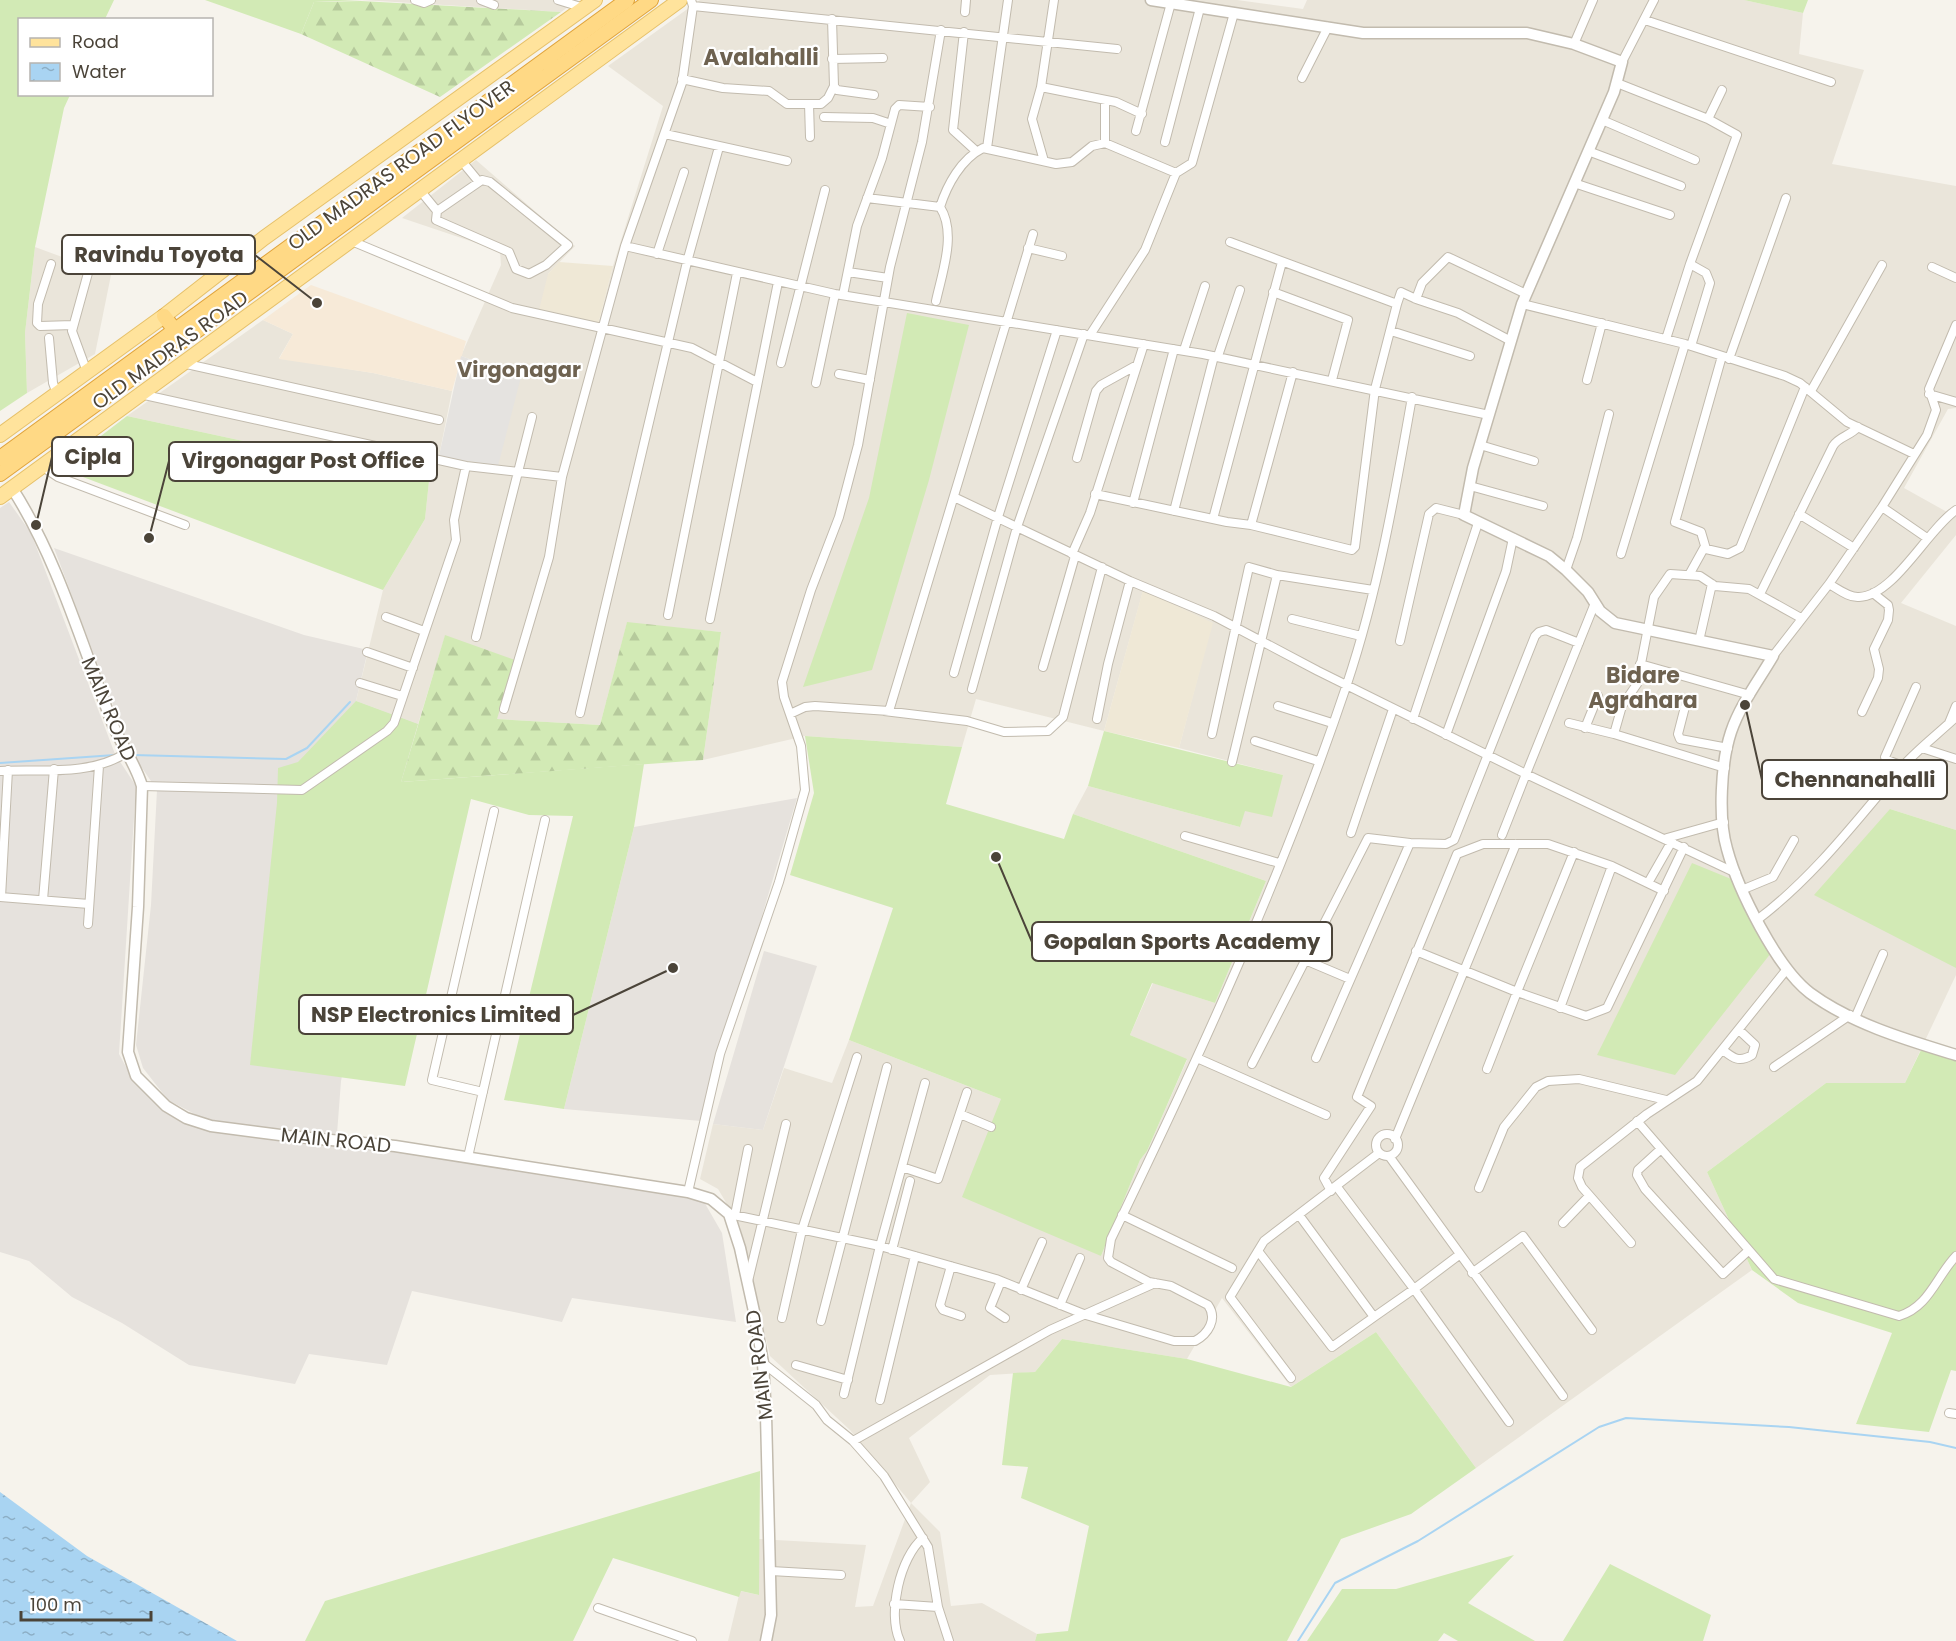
<svg xmlns="http://www.w3.org/2000/svg" width="1956" height="1641" viewBox="0 0 1956 1641" font-family="Poppins,sans-serif">
<defs>
<pattern id="forest-firs" width="22" height="20" patternUnits="userSpaceOnUse" patternTransform="scale(1.5)"><rect width="22" height="20" fill="#d2eab5"/><path d="M5 1l3.5 6h-7zM16 11l3.5 6h-7z" fill="#b6ca9c"/></pattern>
<pattern id="water-ripples" width="26" height="14" patternUnits="userSpaceOnUse" patternTransform="scale(1.5)"><rect width="26" height="14" fill="#a9d4f2"/><path d="M2 4q2-2 4 0t4 0M15 11q2-2 4 0t4 0" fill="none" stroke="#8caec5"/></pattern>
</defs>
<rect width="100%" height="100%" fill="#f6f3ec"/>
<path fill="#eae5da" d="M362,0H578L561,12Z
M700,0H1237L1303,9L1307,0H1744L1803,13L1799,54L1864,70L1832,164L1956,186V408L1948,409L1904,488L1956,517V535L1901,603L1956,626V830L1890,809L1956,968V975L1905,1083H1826L1707,1172L1752,1270L1476,1468L1376,1332L1291,1387L1222,1298L1187,1359L1062,1339L1035,1372L990,1375L909,1438L930,1482L911,1503L940,1532L951,1606L982,1603L1037,1634L1035,1641H728L740,1591L759,1595V1539L866,1545L855,1607L873,1606L911,1503L850,1430L770,1356L740,1226L718,1189L700,1179L713,1124L763,1130L784,1068L832,1083L849,1040L1001,1099L1101,1256L1140,1160L1147,1151L1187,1060L1130,1035L1153,983L1215,1003L1266,881L1073,814L1088,786L1240,827L1244,811L1283,775L1179,748L1212,623L1143,591L1104,731L976,699L962,747L805,736L703,760L721,632L627,623L600,725L496,719L445,636L418,724L356,701L383,590L425,519L429,481L127,416L263,320L293,334L279,358L373,373L452,391L439,456L521,377L461,356L501,265L500,251L402,218L476,160L575,246L548,274L598,325L613,266L663,106L608,66Z
M35,247L111,275L95,354L27,393L25,333Z"/>
<path fill="#f7ead8" d="M311,285L466,341L452,391L373,373L279,359L293,334L263,320Z"/>
<path fill="#e6e2dd" d="M9,502L31,533L115,754L136,786L119,1054L132,1078L211,1131L284,1141L369,1148L703,1200L722,1233L736,1322L572,1298L562,1322L412,1291L387,1365L309,1354L295,1384L189,1365L122,1323L72,1297L29,1261L0,1252V508Z
M54,548L304,635L368,650L356,701L418,724L401,782L341,1081L337,1134L210,1122L168,1100L143,1068L136,1045L151,905L157,790L130,750Z
M797,798L701,1121L564,1109L634,827Z
M764,951L817,966L763,1130L713,1124Z"/>
<path fill="#efe8d6" d="M559,262L613,266L598,325L539,310L548,274Z
M1143,590L1213,623L1179,748L1104,731Z"/>
<path fill="#d2eab5" d="M0,0H114L105,19L20,20V94L70,95L64,108L35,247L25,333L27,393L0,411Z
M205,0H362L314,2L301,34Z
M1744,0H1808L1803,13Z
M907,313L969,325L929,480L872,670L803,687L869,498Z
M127,416L429,481L425,519L383,590L59,468Z
M356,701L418,724L401,782L644,764L634,827L564,1109L504,1100L573,816L529,815L471,799L405,1086L250,1065L277,803L278,768L298,762Z
M1104,731L1283,775L1272,817L1245,811L1240,827L1088,786Z
M805,736L962,747L946,804L1064,839L1073,814L1266,881L1215,1003L1152,983L1130,1035L1187,1059L1147,1151L1140,1160L1101,1256L962,1197L1001,1099L849,1040L893,908L790,875L814,793Z
M1890,809L1956,830V968L1814,895Z
M1692,863L1736,881L1771,953L1675,1075L1597,1055Z
M1921,1050L1956,1058V1371L1951,1370L1929,1432L1856,1424L1892,1333L1798,1303L1752,1270L1707,1172L1826,1083H1905Z
M1376,1332L1476,1468L1411,1514L1341,1539L1287,1641H1035L1037,1634L1068,1631L1089,1526L1021,1498L1028,1467L1002,1465L1013,1373L1035,1372L1062,1339L1187,1359L1291,1387Z
M760,1471L759,1595L741,1591L739,1597L613,1558L573,1641H305L325,1601Z
M1514,1555L1468,1603L1535,1641H1458L1444,1633L1438,1641H1307L1342,1589H1396Z
M1610,1564L1711,1615L1703,1641H1563Z"/>
<path fill="url(#forest-firs)" d="M361,1L561,12L440,97L301,34L314,2Z
M627,622L721,632L703,760L401,782L445,635L515,660L497,719L600,725Z"/>
<path fill="#e5e3e0" d="M461,356L521,377L498,466L439,456Z"/>
<path fill="url(#water-ripples)" d="M0,1492L87,1556L237,1641H0Z"/>
<g fill="none" stroke-linecap="round" stroke-linejoin="round">
<path stroke="#a9d4f2" stroke-width="2" d="M133,755L286,759L307,748L350,702
M0,763L115,755
M1298,1641L1335,1583L1418,1541L1599,1427L1626,1418L1789,1427L1930,1442L1956,1448"/>
<g stroke="#c2bbae" stroke-width="10">
<path id="minor" d="M415,0L424,3L431,0
M481,0L494,5
M558,0L584,8
M1054,0L1041,87L1116,102L1142,114
M693,6L1117,49
M965,12L966,0
M1645,20L1831,82
M964,32L953,130L976,151
M1574,44L1593,0
M832,59L883,58
M1622,62L1654,0
M1302,78L1328,27
M682,79L723,88L769,91L787,104H821L828,98L834,86L832,19
M1617,83L1708,119L1737,135L1690,264L1666,339
M834,86L837,90L874,95
M1041,87L1032,119L1044,161
M809,104L810,137
M824,117L873,118L891,124
M1708,119L1722,90
M1602,120L1695,160
M1136,131L1171,3
M665,134L787,161
M1165,142L1200,8
M1105,143V100
M987,148L1008,0
M1588,151L1681,186
M460,159L479,182
M482,180L490,182L568,245L546,265L529,274L516,269L509,252L436,220L437,211Z
M1574,183L1670,215
M419,189L437,211
M867,198L940,207C957,233 942,273 936,301
M940,207C947,185 961,159 983,148L1056,164L1072,162L1092,146L1105,143L1176,173
M349,240L512,308L692,348L757,382
M625,246L835,294L1203,354L1489,415
M1028,248L1062,256
M657,254L684,172
M51,264L38,304L37,323L40,326L73,325
M1690,264L1706,273L1710,283L1691,346
M1932,267L1956,278
M848,272L888,278
M1273,292L1348,320L1332,380
M843,295L857,226L882,158L895,109L899,105L930,107
M1416,299L1458,313L1511,341
M1397,304L1401,292L1416,299L1422,283L1448,257L1526,294
M1522,304L1685,344L1785,376L1800,383L1847,422L1914,454
M1391,331L1470,356
M1090,335L1145,250L1176,173L1192,163L1234,13
M49,338L53,383L57,394
M1184,350L1205,286
M1218,356L1240,290
M1722,356L1675,522L1701,532L1706,549L1728,554L1740,548L1805,387
M1729,359L1786,198
M182,363L439,420
M781,363L825,190
M87,372L72,331L88,273
M839,374L870,380
M1587,380L1602,323
M816,383L835,294
M1811,391L1882,265
M140,394L466,466L562,477L625,246L682,83L693,6L691,0
M1929,394L1956,402
M1480,445L1534,461
M1077,458L1096,391L1101,385L1137,365
M43,467L58,477L185,525
M1470,486L1543,506
M1095,494L1227,522L1251,525L1352,550L1355,547L1375,389L1397,304L1230,242
M956,498L1130,581L1214,616L1318,671L1526,774L1595,603
M1133,503L1174,349
M1882,507L1927,538
M1174,511L1214,356
M1799,514L1854,548
M1213,519L1282,262
M1251,525L1293,372
M1072,554L1090,513L1144,344
M1621,554L1685,344
M1566,570L1577,538L1609,414
M1689,575L1704,548
M1829,584C1838,589 1849,598 1859,597C1894,596 1927,530 1956,510
M1760,594L1833,446C1838,437 1850,436 1858,427
M668,615L737,273
M386,617L424,631
M710,619L778,282
M1292,619L1361,636
M476,637L532,417
M1400,641L1429,514L1436,508L1464,515
M1699,641L1712,584
M367,652L413,668
M1773,656L1829,584L1882,507L1927,435L1936,410L1929,389L1956,325
M1640,664L1750,695
M1043,667L1075,556
M954,673L998,517L1057,330
M360,683L402,696
M972,689L1017,527L1084,334
M1687,699L1678,734L1680,739L1728,748
M1278,706L1332,723
M504,709L549,557L562,477
M884,711L967,721L1004,732L1048,731L1063,717L1102,567
M1862,712L1878,678L1879,669L1874,649L1888,620L1889,610L1888,605L1873,593
M580,713L687,262L719,147
M790,714L805,707L815,706L889,711L1033,234
M1097,719L1108,664L1130,581
M1413,719L1478,523
M1569,723L1614,734L1622,706L1637,684L1654,597L1670,574L1700,576L1715,586L1749,589L1801,618
M1949,723L1956,706
M1585,728L1598,696
M1212,734L1249,567L1277,575L1373,590
M1614,734L1725,768
M1446,735L1506,571L1513,538
M1255,741L1318,761
M1922,748L1956,759
M1232,762L1277,575
M1903,766L1887,760L1885,757L1916,687
M0,771C41,769 90,776 126,753
M142,786L302,790L387,731L394,723L456,540L454,520L466,466
M1351,833L1393,709
M1502,835L1526,774L1736,873
M1185,836L1279,863
M1667,838L1724,822
M1648,883L1672,841
M1744,889L1773,877L1794,840
M0,897L89,904
M1,897L8,770
M43,900L54,769
M1757,920C1814,877 1856,821 1902,767C1918,749 1938,734 1956,717
M88,924L99,766
M1416,951L1517,992L1574,852
M1305,960L1350,979
M1560,1008L1612,866
M1855,1018L1883,954
M1723,1050C1733,1058 1739,1063 1752,1055L1755,1045L1739,1030
M1197,1058L1326,1115
M1316,1058L1410,843L1446,844L1454,840L1535,636L1539,632L1546,630L1579,643
M1252,1064L1368,838L1410,843
M1774,1067L1850,1015
M1487,1069L1517,992L1586,1016L1607,1008L1684,847
M483,1092L432,1080L494,811
M960,1114L991,1127
M1637,1121L1774,1279L1899,1316C1929,1307 1936,1277 1956,1256
M1376 1145a11 11 0 1 1 22 0a11 11 0 1 1-22 0Z
M1395,1139L1516,844
M1661,1149L1638,1170L1637,1175L1645,1189L1723,1274L1748,1251
M1389,1156L1563,1396
M468,1157L545,820
M902,1167L938,1179L967,1092
M1337,1187L1414,1289L1459,1255
M1479,1188L1504,1127L1536,1087L1548,1081L1579,1079L1666,1100
M1331,1191L1324,1178L1371,1106L1357,1097L1457,854L1483,844H1548L1612,866L1664,891
M688,1192L720,1054L779,882L805,790L801,746L784,697L782,682L811,590L839,517L858,445L890,267L922,142L941,30
M729,1214L880,1246L996,1279L1086,1315L1174,1341H1195C1208,1334 1218,1319 1208,1305L1171,1286L1149,1282L1111,1262L1108,1258L1111,1239C1199,1058 1283,875 1347,684C1378,591 1395,494 1412,397
M735,1215L748,1149
M1122,1215L1232,1268
M1563,1223L1589,1196
M1631,1243L1582,1187L1578,1178L1580,1167L1647,1114L1697,1081L1787,969
M892,1250L910,1181
M1258,1251L1332,1347L1374,1317L1299,1215
M951,1266L940,1305L943,1310L961,1316
M1472,1273L1523,1236L1592,1330
M748,1281L786,1124
M1001,1281L990,1308L1005,1318
M1021,1290L1042,1242
M1060,1305L1080,1258
M1374,1317L1414,1289L1509,1422
M782,1318L802,1230L857,1057
M821,1321L887,1067
M763,1363L816,1405L827,1420L853,1441L884,1476L928,1547L938,1607
M796,1365L848,1380
M1291,1378L1230,1297L1264,1241L1379,1153
M844,1394L880,1246L925,1083
M880,1400L915,1256
M1949,1413L1956,1414
M853,1441L1050,1330L1155,1283
M771,1571L841,1575
M894,1604L938,1607L949,1641
M598,1608L692,1641
M900,1641C887,1614 900,1557 923,1538"/>
</g>
<g stroke="#c2bbae" stroke-width="13">
<path id="tertiary" d="M1151,0L1363,33H1527L1574,44L1622,62L1614,92L1522,304L1473,468L1464,515L1549,556L1566,570L1588,592L1600,611L1615,623L1773,656C1759,680 1740,705 1731,732C1721,762 1718,819 1727,849C1738,890 1777,968 1810,993C1852,1024 1907,1040 1956,1055
M12,488C57,558 81,642 111,720C119,742 135,762 142,786L138,907L128,1052L136,1076L166,1106L186,1118L211,1126L288,1136L395,1146L688,1192L711,1199L729,1214L740,1248L755,1316L763,1363L766,1415L771,1615L766,1641"/>
</g>
<g stroke="#e6c16a" stroke-width="16">
<path id="primary" d="M0,435L164,316L264,238L595,0
M0,497L680,0"/>
</g>
<g stroke="#e0a43c" stroke-width="16">
<path id="trunk" d="M164,316L174,329
M0,458L627,0
M0,474L651,0"/>
</g>
<use href="#minor" stroke="#fff" stroke-width="8"/>
<use href="#tertiary" stroke="#fff" stroke-width="10"/>
<use href="#primary" stroke="#ffe39c" stroke-width="14"/>
<use href="#trunk" stroke="#ffd985" stroke-width="14"/>
</g>
<g text-anchor="middle" stroke-width="4.5" stroke-linejoin="round" paint-order="stroke">
<g font-size="20" fill="#4b4439" stroke="#fff">
<text transform="translate(401 165) rotate(-36)" y="7">OLD MADRAS ROAD FLYOVER</text>
<text transform="translate(170 350) rotate(-36)" y="7">OLD MADRAS ROAD</text>
<text transform="translate(109 709) rotate(67)" y="7">MAIN ROAD</text>
<text transform="translate(336 1140) rotate(6)" y="7">MAIN ROAD</text>
<text transform="translate(759 1365) rotate(-97)" y="7">MAIN ROAD</text>
</g>
<g font-size="21" font-weight="bold" fill="#6e6250" stroke="#fff">
<text x="519" y="377">Virgonagar</text>
</g>
<g font-size="22" font-weight="bold" fill="#6e6250" stroke="#fff">
<text x="761" y="65">Avalahalli</text>
<text x="1643" y="683">Bidare<tspan x="1643" dy="25">Agrahara</tspan></text>
</g>
</g>
<path fill="none" stroke="#4b4439" stroke-width="2" d="M317 303L255 255M36 525L52 457M149 538L169 461M1745 705L1762 780M996 857L1032 942M673 968L573 1015"/>
<g fill="#4b4439" stroke="#fff" stroke-width="2">
<circle cx="317" cy="303" r="6"/>
<circle cx="36" cy="525" r="6"/>
<circle cx="149" cy="538" r="6"/>
<circle cx="1745" cy="705" r="6"/>
<circle cx="996" cy="857" r="6"/>
<circle cx="673" cy="968" r="6"/>
</g>
<g fill="#fff" stroke="#4b4439" stroke-width="2">
<rect x="62" y="235" width="193" height="39" rx="6"/>
<rect x="52" y="437" width="81" height="39" rx="6"/>
<rect x="169" y="442" width="268" height="39" rx="6"/>
<rect x="1762" y="760" width="185" height="39" rx="6"/>
<rect x="1032" y="922" width="300" height="39" rx="6"/>
<rect x="299" y="995" width="274" height="39" rx="6"/>
</g>
<g font-size="21" text-anchor="middle" font-weight="bold" fill="#4b4439">
<text x="159" y="262">Ravindu Toyota</text>
<text x="93" y="464">Cipla</text>
<text x="303" y="468">Virgonagar Post Office</text>
<text x="1855" y="787">Chennanahalli</text>
<text x="1182" y="949">Gopalan Sports Academy</text>
<text x="436" y="1022">NSP Electronics Limited</text>
</g>
<rect x="18" y="18" width="195" height="78" fill="#ffffff" stroke="#b7b4b0" stroke-width="1.5"/>
<rect x="30" y="38" width="30" height="9" fill="#ffe39c" stroke="#b7b4b0" stroke-width="1.5"/>
<text x="72" y="48" font-size="18" fill="#4b4439">Road</text>
<rect x="30" y="63" width="30" height="18" fill="url(#water-ripples)" stroke="#b7b4b0" stroke-width="1.5"/>
<text x="72" y="78" font-size="18" fill="#4b4439">Water</text>
<path d="M21 1611v9h130v-9" fill="none" stroke="#4b4439" stroke-width="3"/>
<text x="30" y="1611" font-size="18" fill="#4b4439" stroke="#ffffff" stroke-width="4.5" paint-order="stroke">100 m</text>
</svg>
